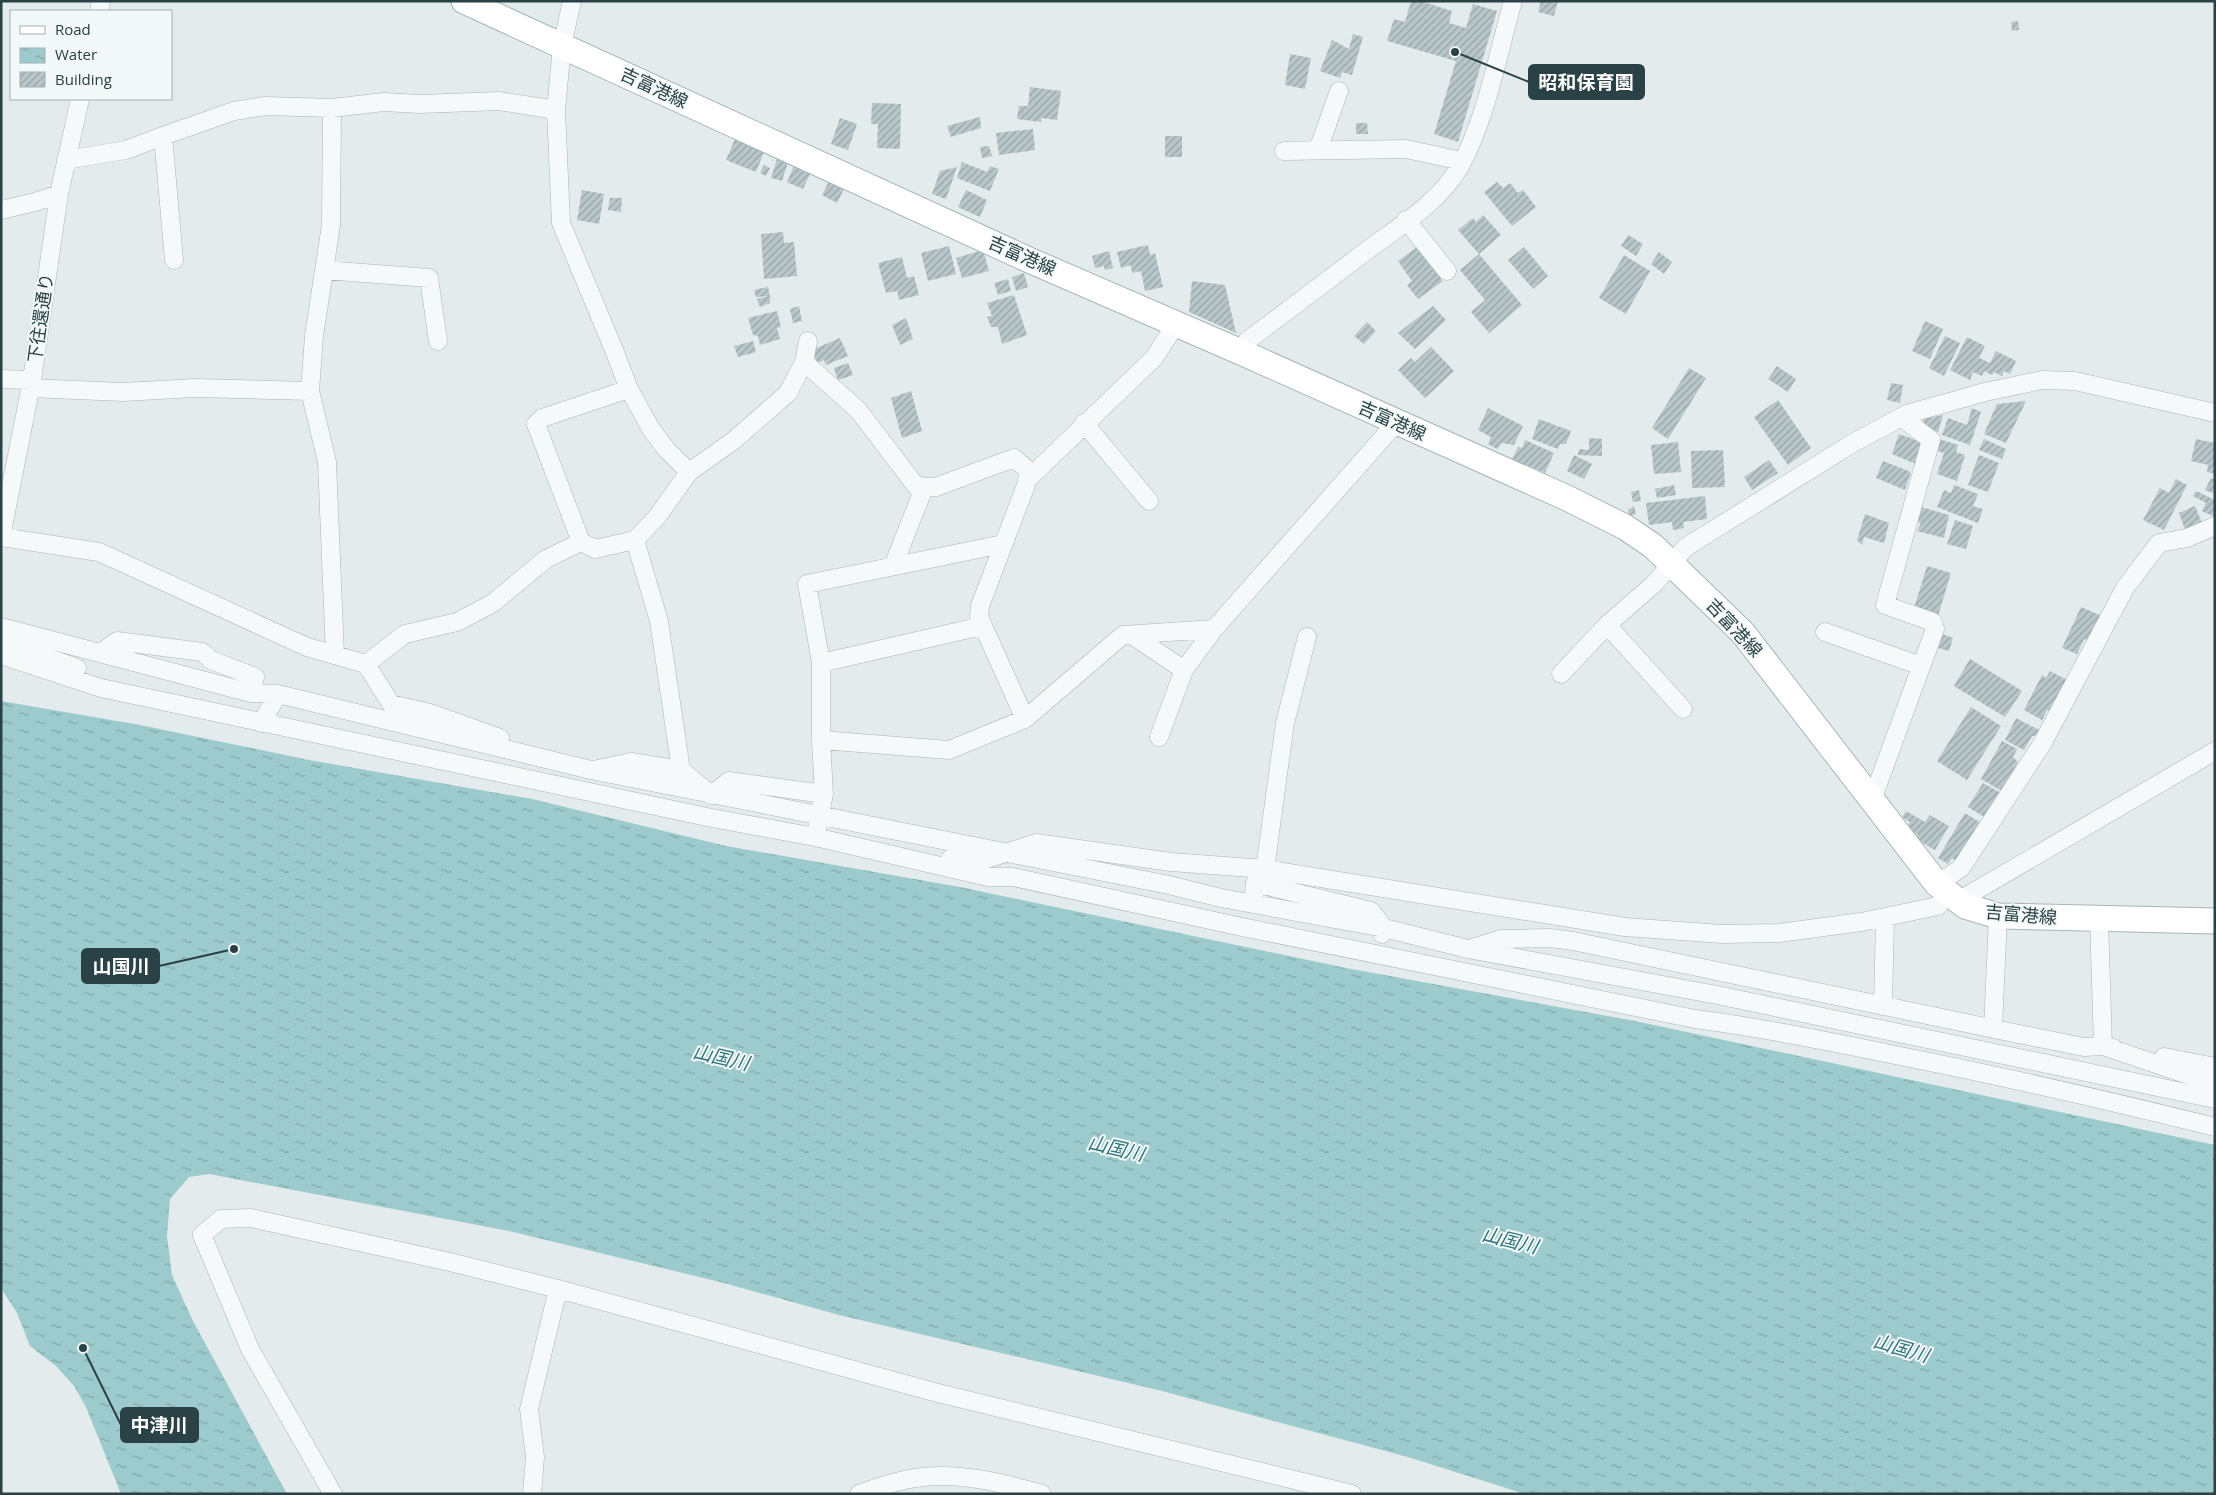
<svg xmlns="http://www.w3.org/2000/svg" width="2216" height="1495" viewBox="0 0 2216 1495" font-family="'Open Sans','Noto Sans JP',sans-serif">
<defs>
<pattern id="water-ripples" width="26" height="14" patternUnits="userSpaceOnUse" patternTransform="scale(1.25)"><rect width="26" height="14" fill="#9dcbcd"/><path d="M2 4q2-2 4 0t4 0M15 11q2-2 4 0t4 0" fill="none" stroke="#80a6a8"/></pattern>
<pattern id="building-hatch" width="6" height="6" patternUnits="userSpaceOnUse" patternTransform="scale(1.25)"><rect width="6" height="6" fill="#bac7ca"/><path d="M-1 1l2-2M0 6l6-6M5 7l2-2" fill="none" stroke="#97a3a6"/></pattern>
</defs>
<rect width="100%" height="100%" fill="#e3ebec"/>
<path fill="url(#water-ripples)" d="M1,701L140,725L309,760L532,799L726,846L960,887L1346,968L1635,1021L2215,1145V1494H1525L1408,1457L1158,1390L839,1315L724,1283L509,1231L209,1174L189,1177L170,1199L167,1236L172,1275L192,1319L287,1494H121L86,1407L74,1386L56,1366L30,1346L17,1313L1,1288Z"/>
<path fill="url(#building-hatch)" d="M1411,1H1420L1452,11L1449,23L1466,28L1473,4L1497,11L1458,142L1434,134L1456,61L1387,41L1394,19L1405,22Z
M1541,1H1558L1554,16L1538,12Z
M2018,21L2019,30L2012,31L2011,22Z
M1353,34L1363,37L1352,75L1342,72L1340,78L1320,71L1332,40L1349,49Z
M1290,54L1311,58L1305,89L1285,85Z
M1030,87L1061,91L1057,120L1041,118V122L1017,119L1019,106H1028Z
M872,103L901,104L900,149L877,148L878,124H871Z
M980,117L981,128L951,137L947,126Z
M840,118L857,124L848,150L831,144Z
M1356,123H1367L1368,134H1356Z
M1033,129L1035,150L999,155L996,133Z
M1165,136H1182V157H1165Z
M735,139L764,152L756,172L726,160Z
M989,146L992,156L982,158L980,147Z
M777,159L788,162L782,181L771,178Z
M962,162L987,172L990,166L999,169L990,191L957,178Z
M764,165L770,168L766,176L760,173Z
M794,166L810,174L803,189L787,182Z
M957,167L946,199L932,194L940,171Z
M829,181L844,189L837,203L822,195Z
M1497,182L1503,188L1510,183L1518,193L1523,190L1536,207L1512,226L1484,192Z
M582,190L604,194L599,224L577,220Z
M966,190L987,200L980,217L958,207Z
M610,198H622L621,212L608,210Z
M1483,215L1501,235L1479,254L1458,230L1473,218L1476,222Z
M783,232L784,243L794,242L797,276L764,279L761,234Z
M1628,235L1643,244L1636,256L1621,246Z
M1148,245L1150,255L1155,253L1163,287L1145,291L1141,271L1132,273L1131,265L1121,268L1117,252Z
M949,246L956,274L928,281L921,253Z
M1417,247L1443,281L1418,299L1407,285L1412,281L1398,261Z
M1524,247L1548,276L1533,289L1508,260Z
M983,250L989,271L962,278L956,258Z
M1109,251L1113,268L1105,270L1104,266L1095,268L1092,256Z
M1659,252L1672,262L1664,274L1651,264Z
M1479,254L1522,305L1489,333L1471,312L1485,300L1460,270Z
M1624,255L1650,271L1626,314L1599,298Z
M902,257L907,278L914,276L919,295L899,300L897,291L886,293L878,263Z
M1024,273L1028,287L1016,291L1012,277Z
M1008,279L1011,291L998,295L994,283Z
M1192,281L1225,285L1236,333L1189,312Z
M768,287L770,296V303L760,307L757,299L770,296L756,297L754,290Z
M1014,295L1027,335L1002,344L998,327H991L987,317L992,316L987,303Z
M799,306L802,321L793,323L790,309Z
M1433,306L1446,320L1415,349L1398,333Z
M777,311L781,327L777,328L780,339L760,345L758,336L753,335L748,318Z
M906,318L913,339L900,345L892,325Z
M1925,321L1943,329L1930,359L1912,351Z
M1367,322L1376,331L1364,344L1354,336Z
M1945,336L1960,343L1944,376L1929,368Z
M1967,337L1985,346L1979,358L1990,363L1996,351L2016,361L2010,374L2004,371L2002,376L1994,372L1992,375L1984,371L1982,376L1973,372L1970,380L1950,370Z
M840,338L848,356L826,365L824,360L817,363L812,350Z
M753,341L756,352L738,357L734,346Z
M1431,347L1454,371L1425,398L1398,370L1411,358L1415,362Z
M848,363L853,375L838,380L834,368Z
M1777,366L1796,379L1788,392L1768,379Z
M1689,368L1706,378L1668,439L1652,428Z
M1891,383L1903,385L1900,403L1887,400Z
M911,391L922,431L902,438L891,398Z
M1778,400L1811,448L1788,465L1754,417Z
M2026,401L2006,443L1984,434L1997,404Z
M1488,408L1523,426L1514,445L1502,443L1497,449L1488,444L1491,437L1478,430Z
M1972,408L1981,412L1970,445L1942,435L1948,418L1967,425Z
M1943,415L1938,432L1924,428L1923,419Z
M1539,419L1571,431L1566,444H1560L1558,449L1532,439Z
M1899,434L1924,443L1916,464L1892,454Z
M1589,438L1602,439V456L1578,455L1579,449L1589,450Z
M1939,439L1958,445L1956,452L1965,455L1957,481L1937,474L1944,453L1935,450Z
M1984,439L2006,449L2002,459L1979,450Z
M2196,439L2215,443V474L2207,472L2208,465L2191,461Z
M1525,440L1554,453L1545,473L1512,459L1518,447L1522,448Z
M1678,442L1681,472L1654,474L1651,445Z
M1723,450L1725,487L1692,488L1691,451Z
M1574,455L1592,464L1584,479L1567,471Z
M1979,455L1999,463L1988,492L1968,485Z
M1769,460L1778,473L1752,490L1744,477Z
M1883,461L1911,472L1905,490L1876,478Z
M2211,478L2215,480V494L2205,490Z
M2176,479L2187,485L2164,530L2143,520L2160,488L2169,493Z
M1674,485L1676,495L1657,498L1655,489Z
M1954,485L1978,494L1973,506L1983,509L1978,523L1937,507L1944,490L1951,493Z
M1639,490L1641,501L1633,502L1631,492Z
M2196,491L2215,500V517L2202,511L2206,503L2193,496Z
M1705,496L1707,519L1683,522L1684,528L1673,530L1672,522L1649,525L1646,503Z
M1634,506L1636,514L1629,516L1628,510Z
M2195,506L2202,523L2185,530L2179,513Z
M1921,507L1949,515L1944,538L1917,531L1921,523L1917,522Z
M1865,514L1889,523L1884,543L1864,537L1862,545L1857,540Z
M1955,520L1973,526L1966,549L1947,544Z
M1927,566L1951,573L1938,616L1914,608Z
M2081,607L2102,616L2091,642L2084,639L2077,654L2062,648Z
M1942,634L1953,638L1949,651L1938,648Z
M1970,659L2022,691L2005,717L1954,686Z
M2050,671L2067,680L2050,711L2047,710L2042,720L2024,710L2042,675L2046,678Z
M1971,707L2001,726L1967,780L1937,761Z
M2016,718L2039,730L2037,736H2032L2024,750L2005,740Z
M2002,741L2017,749L2013,757L2018,762L2002,791L1981,779Z
M1983,783L2001,793L1986,818L1968,807Z
M1906,811L1925,822L1930,815L1949,826L1935,850L1916,839L1918,835L1906,828L1910,822L1902,817Z
M1965,813L1981,823L1957,862L1952,858L1948,864L1938,858Z"/>
<g fill="none" stroke-linecap="round" stroke-linejoin="round">
<g stroke="#a8b5b7" stroke-width="19">
<path id="street" d="M99,11L101,1
M332,108L331,225L314,336L310,391L327,462L335,655
M163,136L234,111L265,106L332,108L384,102L420,104L499,101L556,110
M1318,150L1339,91
M1284,151L1406,149L1462,161
M66,160L126,150L163,136L174,260
M1,210L35,202L59,194
M1406,220L1447,271
M324,270L429,278L438,341
M808,341L804,362L858,410L916,486L936,487L1014,458L1029,471L1026,485L980,606L979,617L1025,719
M1243,353L1247,341C1288,310 1328,280 1369,249C1400,226 1439,202 1459,168C1486,121 1498,53 1513,1
M1,379L32,380
M30,388L123,392L195,388L310,391
M1084,423L1149,501
M689,472L733,441L788,393L804,362
M1027,480L1154,358L1176,324
M1,537L99,552L307,647L366,664L405,634L457,622L493,603L546,559L581,542L595,549L635,540L657,517L689,472L666,449L651,429L629,389L614,350L561,223L556,110L562,46L572,1
M1,537L32,380L59,194L80,99
M635,540L659,621L681,770
M581,542L536,424L542,418L629,389
M893,566L924,488
M1607,625L1683,709
M1,627L251,693L278,694L591,770L1169,885L1221,898L1384,928L1468,949L1717,995L2215,1099
M1825,632L1921,666
M1132,635L1184,670
M1,637L12,645L77,668
M102,652L117,641L202,652L211,660L255,677L251,693
M1,655L101,688L707,817L815,837L988,877H1013L1242,927L1695,1019C1764,1028 1832,1042 1900,1056C2006,1077 2110,1101 2215,1127
M821,663L982,626
M366,664L391,704L430,713L500,738
M1561,674L1607,625L1654,584L1686,547L1853,443L1907,414L1985,392L2042,380L2075,381L2215,413
M261,723L278,694
M1159,737L1184,670L1214,629L1396,423
M821,740V663L807,584L1003,544
M598,769L631,762L681,770L711,795L729,781L824,794
M1872,800L1935,629L1933,622L1885,605L1931,440L1901,417
M817,829L824,794L821,740L949,750L1025,719L1123,635L1214,629
M950,859L978,862L1036,843L1171,862L1265,869L1625,927L1722,934L1779,933L1861,922L1938,906L1948,893
M1255,883L1371,911L1384,928L1382,934
M1937,884L1961,868L2042,744L2125,588L2159,543L2187,538L2215,526
M1958,901L2215,751
M1253,904L1255,883L1265,869L1285,723L1307,637
M2099,919L2103,1046L2113,1048
M1469,949L1501,939L1550,938L1573,941L2004,1031L2084,1047L2103,1046L2215,1084
M1883,1006L1885,917
M1993,1029L1998,916
M2164,1057L2215,1067
M333,1494L250,1349L202,1235L221,1219L251,1218L450,1262L558,1289L934,1392L1352,1494
M532,1494L535,1457L529,1409L558,1289
M859,1494C878,1487 896,1481 915,1478C955,1471 1004,1483 1042,1494"/>
</g>
<g stroke="#a8b5b7" stroke-width="27">
<path id="secondary" d="M464,1L1029,260L1243,353L1567,498L1625,527L1653,546L1743,633L1937,884L1965,906L1998,916L2215,921"/>
</g>
<use href="#street" stroke="#f6f9fa" stroke-width="18"/>
<use href="#secondary" stroke="#fff" stroke-width="25"/>
</g>
<g text-anchor="middle" stroke-width="4" stroke-linejoin="round" paint-order="stroke">
<g font-size="18" fill="#2a4145" stroke="#f3f8f9">
<text transform="translate(654 88) rotate(25)" y="6">吉富港線</text>
<text transform="translate(1022 256) rotate(24)" y="6">吉富港線</text>
<text transform="translate(41 318) rotate(-82)" y="6">下往還通り</text>
<text transform="translate(1392 421) rotate(24)" y="6">吉富港線</text>
<text transform="translate(1734 628) rotate(47)" y="6">吉富港線</text>
<text transform="translate(2021 915) rotate(5)" y="6">吉富港線</text>
</g>
<g font-size="19" font-style="italic" fill="#31757c" stroke="#f3f8f9">
<text transform="translate(721 1057) rotate(13)" y="7">山国川</text>
<text transform="translate(1116 1148) rotate(13)" y="7">山国川</text>
<text transform="translate(1510 1240) rotate(14)" y="7">山国川</text>
<text transform="translate(1901 1348) rotate(16)" y="7">山国川</text>
</g>
</g>
<path fill="none" stroke="#2a4145" stroke-width="2" d="M1455 52L1529 82M234 949L159 966M83 1348L121 1425"/>
<g fill="#2a4145" stroke="#f3f8f9" stroke-width="2">
<circle cx="1455" cy="52" r="5"/>
<circle cx="234" cy="949" r="5"/>
<circle cx="83" cy="1348" r="5"/>
</g>
<g fill="#2a4145" stroke="#2a4145" stroke-width="2">
<rect x="1529" y="65" width="115" height="34" rx="5"/>
<rect x="82" y="949" width="77" height="34" rx="5"/>
<rect x="121" y="1408" width="77" height="34" rx="5"/>
</g>
<g font-size="19" text-anchor="middle" font-weight="bold" fill="#fff">
<text x="1586" y="89">昭和保育園</text>
<text x="121" y="973">山国川</text>
<text x="159" y="1432">中津川</text>
</g>
<rect width="2216" height="1495" fill="none" stroke="#2a4145" stroke-width="5"/>
<rect x="10" y="10" width="162" height="90" fill="#f3f8f9" stroke="#a3afb1"/>
<rect x="20" y="26" width="25" height="8" fill="#ffffff" stroke="#a3afb1"/>
<text x="55" y="35" font-size="15" fill="#2a4145">Road</text>
<rect x="20" y="48" width="25" height="15" fill="url(#water-ripples)" stroke="#a3afb1"/>
<text x="55" y="60" font-size="15" fill="#2a4145">Water</text>
<rect x="20" y="72" width="25" height="15" fill="url(#building-hatch)" stroke="#a3afb1"/>
<text x="55" y="85" font-size="15" fill="#2a4145">Building</text>
</svg>
